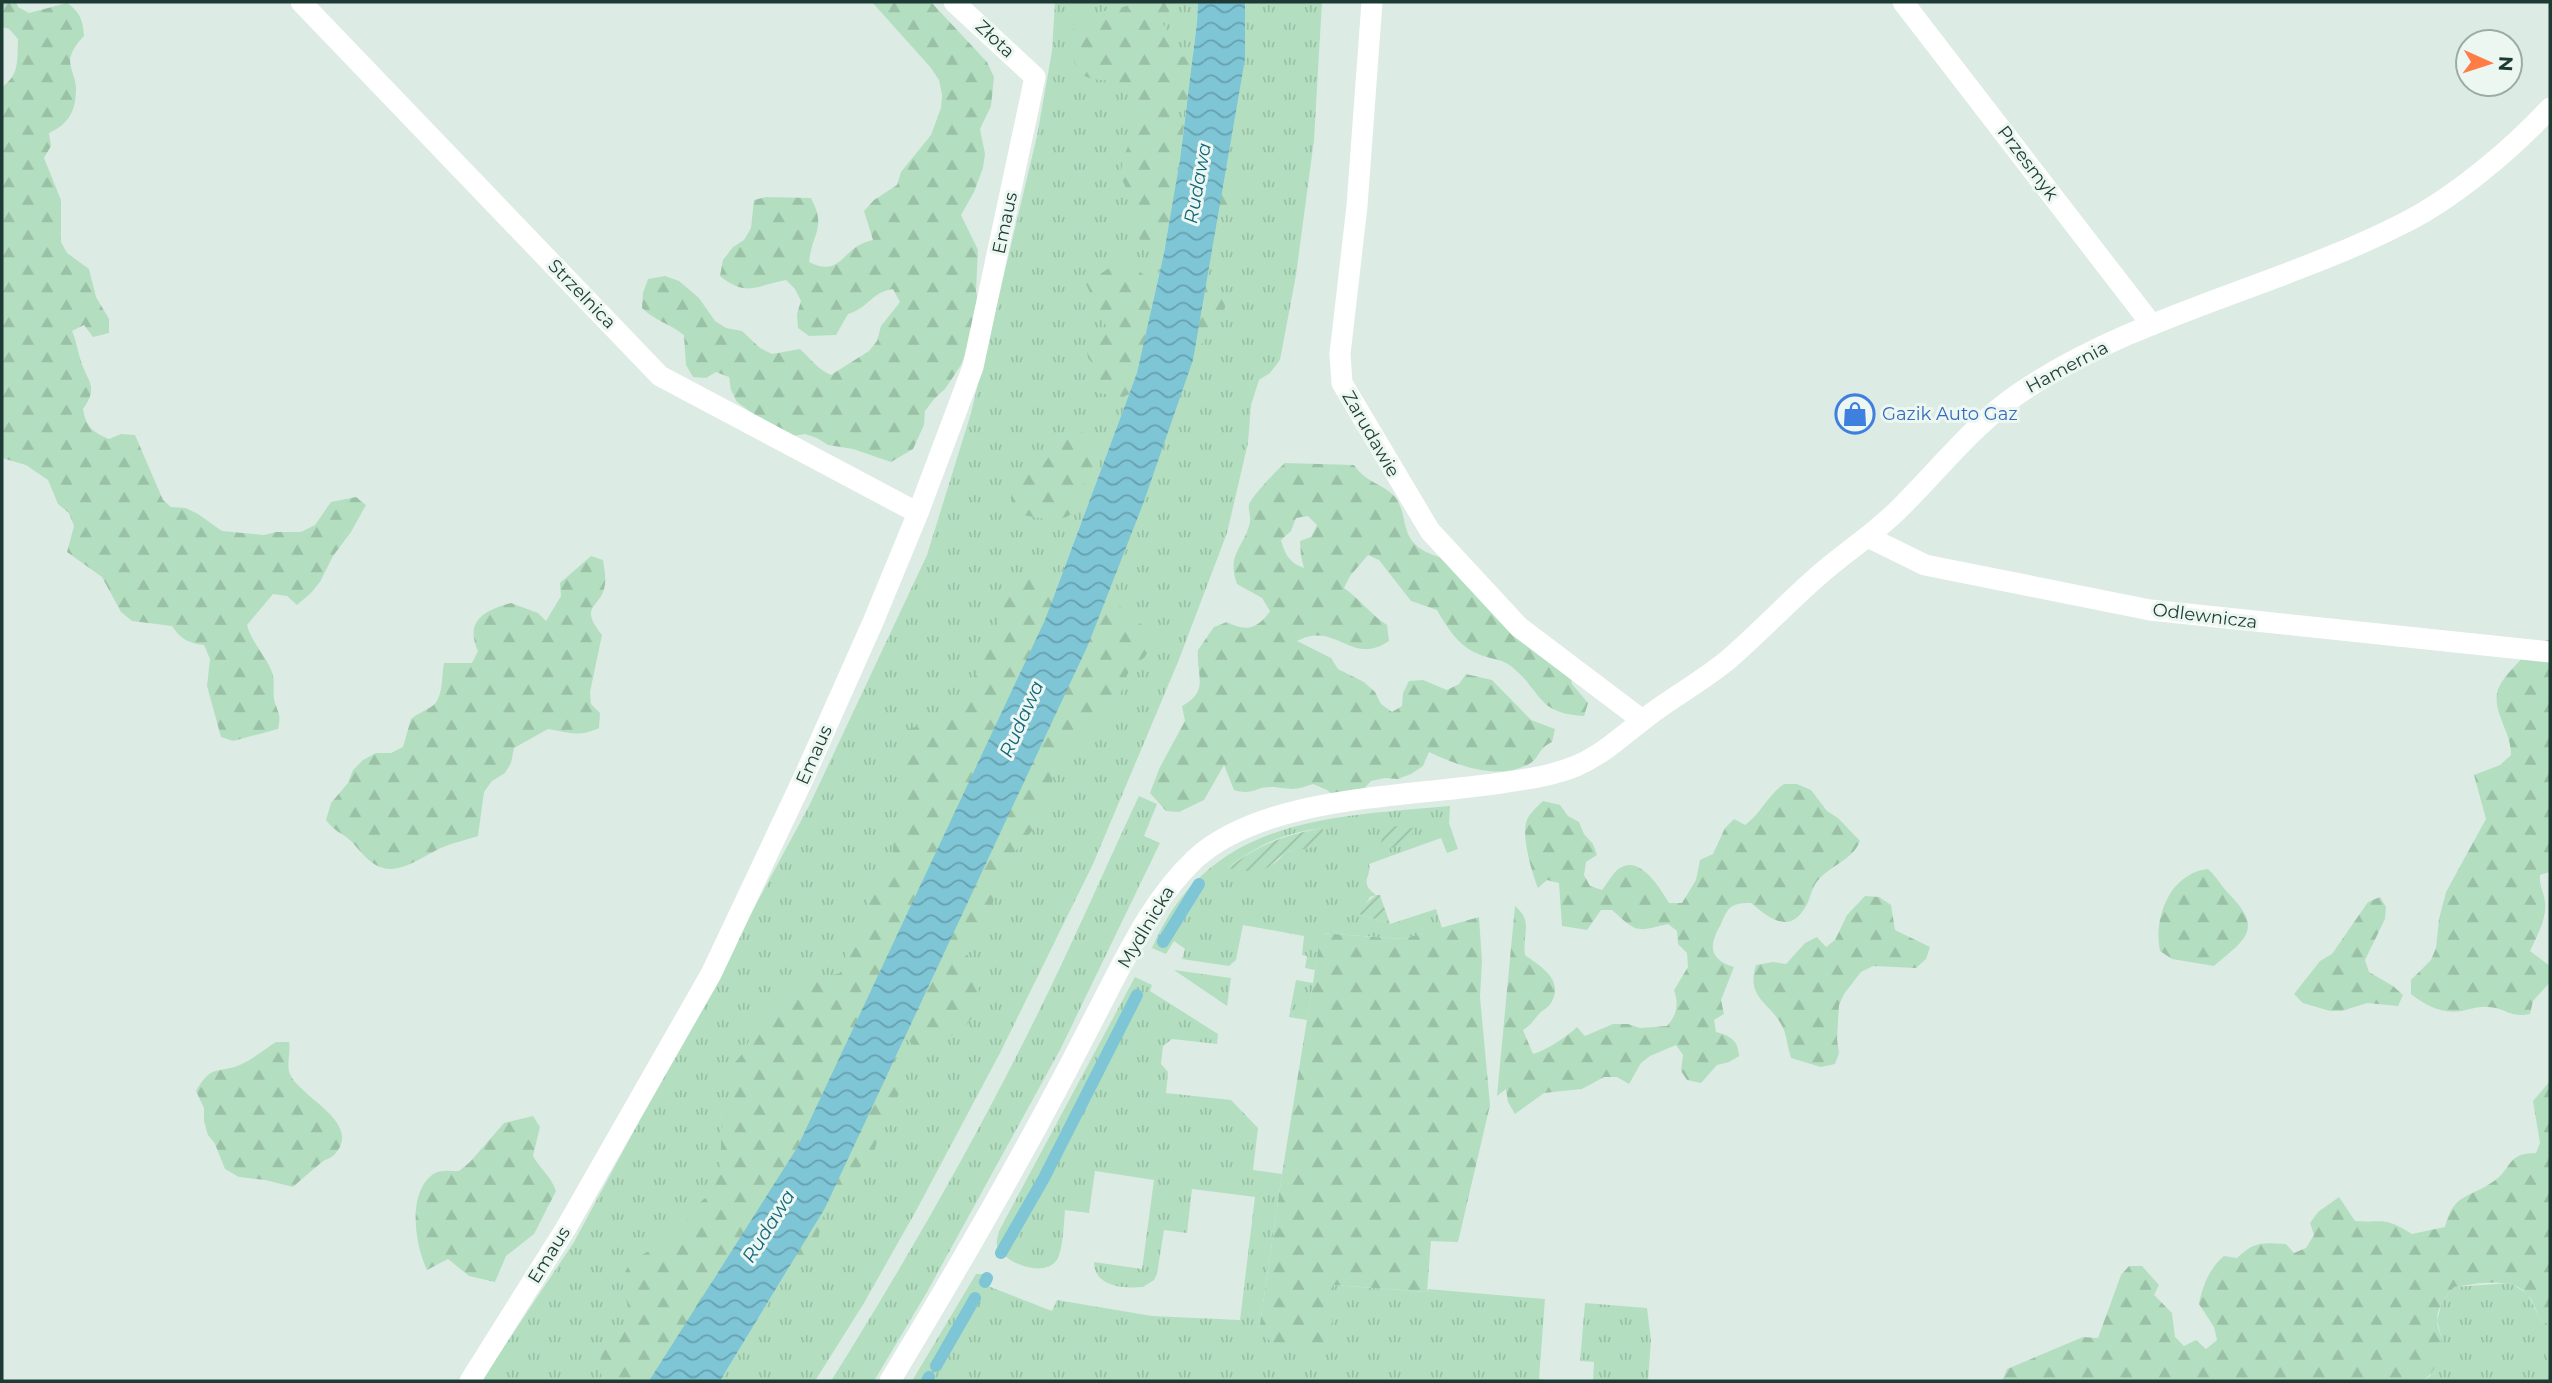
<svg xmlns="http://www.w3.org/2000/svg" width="2552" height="1383" viewBox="0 0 2552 1383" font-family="Montserrat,sans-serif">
<defs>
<pattern id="grass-tufts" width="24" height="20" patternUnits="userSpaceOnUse" patternTransform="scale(1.75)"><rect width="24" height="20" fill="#b3dfc0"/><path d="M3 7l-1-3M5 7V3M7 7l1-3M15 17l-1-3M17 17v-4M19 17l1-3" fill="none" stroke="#9ac0a6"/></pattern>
<pattern id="forest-firs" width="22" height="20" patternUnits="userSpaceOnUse" patternTransform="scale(1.75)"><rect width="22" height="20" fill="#b3dfc0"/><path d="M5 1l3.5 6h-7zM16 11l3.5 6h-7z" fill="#9ac0a6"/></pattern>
<pattern id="garden-furrows" width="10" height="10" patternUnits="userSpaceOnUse" patternTransform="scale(1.75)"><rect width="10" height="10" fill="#b3dfc0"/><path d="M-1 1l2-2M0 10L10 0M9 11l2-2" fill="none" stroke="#9ac0a6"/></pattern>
<pattern id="water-waves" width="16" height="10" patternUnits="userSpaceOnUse" patternTransform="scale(1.75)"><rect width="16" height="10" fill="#7ec5d6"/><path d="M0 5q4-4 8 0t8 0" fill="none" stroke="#67a1ae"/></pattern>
</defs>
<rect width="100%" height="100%" fill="#ddebe5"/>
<path fill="url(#grass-tufts)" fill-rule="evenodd" d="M1055,2H1198L1197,22L1180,160L1164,253L1137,373L1045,620L797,1148L649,1381H481L574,1242L809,806L927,555L971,413L1037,136L1052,51Z
M1245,2H1322L1314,140L1296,275L1280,360L1270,373L1259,380L1251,405L1248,443L1227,533L1178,662L1093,864L1001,1051L917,1209L864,1303L815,1381H720L825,1208L1088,645L1245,59Z
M1139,796L1157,804L1144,836L1160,843L1061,1048L927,1292L874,1381H831C907,1260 978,1135 1041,1007C1075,938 1106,866 1139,796Z
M1450,806L1449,823L1458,849L1447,853L1441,838L1369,864C1372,877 1358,882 1376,895L1370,897L1359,914L1390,924L1436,909L1442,928L1402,939L1322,933L1315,970L1305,968L1307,956L1302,955L1304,936L1243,925L1236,960L1229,966L1182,959L1185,949L1174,941L1166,954L1152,948C1208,818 1327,817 1450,806ZM1323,828C1312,855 1313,843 1290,851C1283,853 1282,857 1277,861C1263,874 1246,870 1228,868C1256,845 1287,832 1323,828Z
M1174,970L1231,978L1227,1006Z
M1135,977L1152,985L1150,991L1218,1034L1217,1044L1172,1039L1163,1046L1161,1064L1168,1072L1166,1093L1231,1100L1258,1128L1253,1170L1282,1174L1259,1331L1333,1285L1427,1292L1428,1289L1545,1299L1539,1379L1549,1381H912L976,1274H982L991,1280L988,1286L1052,1311L1057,1300L1152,1316L1240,1320L1255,1197L1192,1189L1187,1233L1164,1230L1157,1274L1154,1280L1143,1287C1122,1289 1094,1286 1094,1262L1142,1269L1154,1180L1095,1171L1089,1213L1065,1210C1064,1222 1063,1250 1057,1260C1044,1278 1007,1264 998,1248C995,1242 998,1237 999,1231Z
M1296,980L1313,983L1307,1020L1289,1017Z
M2510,1283L2528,1294L2541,1321L2550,1324V1381H2423L2430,1376L2441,1336L2437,1320L2442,1302L2454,1287Z
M1585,1303L1647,1308L1651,1340L1648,1381H1593L1594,1362L1580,1361Z"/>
<path fill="url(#forest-firs)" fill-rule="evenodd" d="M2,2H16L18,7L29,13L67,3C80,12 83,20 84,36C78,42 71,51 70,60C70,69 76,79 76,88C76,111 69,124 49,133L51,146L44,158L61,200V242L67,253L89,269L96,297L109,319V333L93,337L84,325L72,331C76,340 77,348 80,358C86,381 100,385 83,409C86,427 93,432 109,439L121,434L135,435L163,500L171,507L186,508L198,514L222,531L264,535L276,532H301L315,525L331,502L356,497L366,505L351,532L333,556L320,582L311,593L297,605L287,596L273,594L247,625C252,644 267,656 273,675C275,684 272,694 275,703C279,714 281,717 278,729L233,741L221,737L207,686L210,659L204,645C188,643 181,639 172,626L132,621L121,612L102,577L67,552L74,526L69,513L58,504L48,480L26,465L2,458V87C20,75 17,59 18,39L9,29L2,27Z
M872,2H931L987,62L994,77L991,106L980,129L985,154L983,168L974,192L961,215L978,250L976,291L981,314L961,365L945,389L934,399L925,411L924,425L913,449L891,462L853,449L828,445L817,438L805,434L793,436L780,433L737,402L731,390L729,377L716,372L706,378L693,377L686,365L684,335C670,324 654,320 642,308L643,293L648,279L665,276L679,281L699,298L715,321L726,328L742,331L760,348L772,354L800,349C811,359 817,369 831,375L869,351L877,341L881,326L900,302L893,289C871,292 869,308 848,314L836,335L809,336L798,328L797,314L801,301L795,289L786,280C757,285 747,298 720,276L723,260L733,247L744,240L751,228L754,200L766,197L811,198C827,228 812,233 809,262C843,279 841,246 873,240L864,211L874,200L897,185L901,172L931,135L941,108L942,95L939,80L931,68Z
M1131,2H1176L1162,22L1175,46L1178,57L1194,56L1192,97L1181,103L1178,115L1184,125L1181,149L1195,154L1222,156C1233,175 1240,187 1232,208L1218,213L1150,249C1123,232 1137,199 1120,177L1123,159L1134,131L1135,118L1129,105L1132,89C1108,71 1077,93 1073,52C1072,41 1071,35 1074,25L1100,12L1127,6Z
M1122,265C1163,277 1141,286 1153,313L1201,283C1250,293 1213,329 1197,350C1192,356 1193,369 1190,377L1178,371L1123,397L1099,393L1093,382L1097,369L1088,358L1086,345L1096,335L1107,328L1086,284L1109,268Z
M1068,430L1083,432L1091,441L1100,467C1096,474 1084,482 1082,487C1078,494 1080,502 1076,509C1065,527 1030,516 1013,513C1011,499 1008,483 1023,474C1029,470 1037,470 1043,464C1055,453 1052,440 1068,430Z
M1285,463L1354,465C1367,484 1383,483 1395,497C1406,511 1402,529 1413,542C1426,558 1451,556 1464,570C1481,589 1478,608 1503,618L1570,670L1572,684L1588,703L1584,716C1536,714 1542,691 1512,667C1504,660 1496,660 1487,657C1462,651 1449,631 1437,610L1411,601L1379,560L1368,555L1350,576L1344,588C1360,599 1370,614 1387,625L1389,641C1351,667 1336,620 1297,641L1331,658L1338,669L1364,682L1375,692L1381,704L1392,712L1402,706L1403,693L1409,681L1423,680L1447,690L1459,684L1466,674L1492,680L1531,720L1555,729L1552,742C1537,749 1540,758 1529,764C1498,781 1459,766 1429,752L1423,766L1411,774L1398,779L1385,778L1371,781L1361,792L1337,798L1327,790L1313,784C1293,791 1293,789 1273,787C1256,786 1253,796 1234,790L1224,765L1204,800L1179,812L1166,811L1150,793L1160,767L1185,721L1182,706C1210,691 1196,676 1198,650L1214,627L1227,622C1246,632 1258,629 1270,611L1262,598L1237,584C1226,554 1244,548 1250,522C1251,516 1248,510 1249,505C1251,497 1278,469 1285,463ZM1308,516L1317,525L1311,537L1300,541L1301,556L1304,568C1290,563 1285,555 1281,540L1291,531L1296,518Z
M591,556L603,560C604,567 606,576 605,584C602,609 577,604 602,635L590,692L591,704L600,713L599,728C578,738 569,732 548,729L514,748L511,763L505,773L492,781L484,792L478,836C466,840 452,843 441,848C423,856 400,875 380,867C367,862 360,850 351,841C341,832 335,832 326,820L331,803L348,783L353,770L363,760L376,753H391L403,747L411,719C417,714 424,711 431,707C444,699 441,677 444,663H472L478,651C464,621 485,610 511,603L538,613L546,621L561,596L560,583Z
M1035,575L1048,581L1055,604L1102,591C1119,604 1134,621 1152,632V646L1144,658L1134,664L1127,675L1124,687L1103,720L1093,728L1071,739L1055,757L1051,793L1035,827L1009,859L996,883L992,909L983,921L966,936L961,948C980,966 985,998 970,1021C963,1032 940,1040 929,1050L915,1046L905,1038L881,1070L894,1068L906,1072L897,1099L885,1108L875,1149L851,1178L849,1190L822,1218L817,1246L812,1259C785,1270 735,1277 708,1271L711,1285L713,1349L722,1381H592L602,1377C595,1355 608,1334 628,1322C630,1306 625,1299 623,1284C621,1263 648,1250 665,1245L672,1234L685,1227C692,1201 708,1202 716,1183C722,1166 720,1148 722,1129C723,1119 730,1108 734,1098L726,1073L743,1053L762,1014L776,1010L787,987L840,973L846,960L844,947L850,933L861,923L867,908L870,878L892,862C893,852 893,842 895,833C902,807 914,793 895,768L897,755L909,729C921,724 934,726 945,717C957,707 958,694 973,684L982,656L998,637L1000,604L1021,581Z
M2550,640V872L2540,875C2539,887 2544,891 2545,902C2547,919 2537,936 2530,951L2550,966V982L2533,1001L2530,1014C2508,1018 2507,1008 2488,1007C2479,1006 2471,1009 2462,1011C2442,1014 2426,1006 2411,994V980L2431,960L2436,948L2439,919L2446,892L2486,819L2474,775L2500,765L2511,755C2512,732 2489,708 2499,687C2506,672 2524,660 2532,643Z
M1784,784H1797L1811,790L1827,811L1838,818L1860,841C1852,860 1835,863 1820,878C1813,885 1812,892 1808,902C1792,936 1771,920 1751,903C1744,903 1734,903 1729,909C1726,912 1723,919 1721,924C1709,945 1708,959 1734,967L1721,1000L1724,1014L1714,1020L1716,1032C1731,1036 1738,1040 1739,1056L1729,1062L1717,1065L1701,1083L1687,1080L1681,1071L1683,1055L1676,1045L1650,1056L1641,1063L1629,1084L1617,1077H1604L1582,1089L1544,1093L1515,1114L1508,1102L1506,1089L1497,1096L1515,906C1534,922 1522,933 1525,955C1540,966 1565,980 1551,1003C1548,1008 1543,1010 1539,1014C1533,1021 1531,1025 1523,1030L1533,1054C1545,1051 1568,1036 1577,1027L1585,1036L1613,1024H1628L1640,1028L1667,1026C1677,1014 1679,1005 1674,990L1688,967L1687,953L1678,944L1677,931L1668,924C1635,932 1638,933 1612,910H1601L1587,930L1562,926L1559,883L1547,880L1538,888C1532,873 1522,838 1526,823C1528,814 1537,807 1543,801L1560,805L1568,816L1579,822L1584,834L1593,844L1597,855L1586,862L1584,875L1590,886L1602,890C1607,884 1613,872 1620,868C1640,855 1660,888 1669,903H1682L1696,880L1700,860L1713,854L1725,828L1734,819L1745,825C1761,814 1767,796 1784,784Z
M2208,869C2217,877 2221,886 2229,894C2265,930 2244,940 2214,966L2172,959L2160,951C2153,918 2170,873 2208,869Z
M1865,896L1879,897L1891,905L1895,930L1930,947L1926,959L1916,968L1873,966L1861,972L1844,994L1839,1005L1837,1039L1839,1053L1835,1064L1821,1067L1791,1058C1788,1049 1787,1039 1784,1030C1773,1003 1745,1000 1756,965L1773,962L1786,964L1805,943L1817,937L1826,947L1835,940L1847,915Z
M2380,897L2386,907L2385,919L2365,960L2369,972L2393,986L2403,995L2398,1006L2367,1003L2342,1011H2330L2303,1003L2294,994L2320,961L2332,954L2368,902Z
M1479,917L1482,961L1480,997L1490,1105L1458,1242L1431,1241L1427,1292L1334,1285L1331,1347L1275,1345L1259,1331L1282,1174L1321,933L1402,939Z
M276,1042H289C291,1052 286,1065 290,1074C300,1098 363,1122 335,1154C332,1158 326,1159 322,1162C312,1170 302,1179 293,1187L265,1180L239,1177L225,1169L215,1144L208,1135L204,1121V1108L196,1091C213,1062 218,1075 242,1064C254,1058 265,1049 276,1042Z
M2550,1081V1324L2541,1321C2537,1313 2534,1303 2529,1296C2513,1275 2476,1284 2454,1287C2447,1296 2436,1308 2437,1321C2437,1326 2440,1332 2441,1337C2443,1354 2437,1370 2423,1381H2002L2007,1369L2083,1337L2098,1338L2121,1275L2129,1266H2142L2159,1285L2154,1295L2172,1313L2175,1337L2184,1346L2196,1340L2206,1349L2217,1340L2214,1327L2199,1304C2202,1287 2210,1267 2224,1256L2237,1258C2255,1241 2262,1243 2286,1244L2294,1253L2306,1248L2314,1235L2310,1223L2318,1212L2339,1197L2355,1221C2385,1223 2383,1216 2412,1234L2445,1227C2454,1192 2469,1199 2494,1181C2513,1168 2506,1153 2536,1153L2540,1143L2533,1101Z
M533,1116L540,1127L533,1156C541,1170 551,1176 556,1191L534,1234L506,1256L495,1282L469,1276L448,1259L427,1270C415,1245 407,1194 432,1175C439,1169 450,1171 459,1171L470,1162L504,1123Z"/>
<path fill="url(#garden-furrows)" d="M1393,826L1413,828L1412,835L1403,844L1386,850L1381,843L1385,828Z
M1323,828C1323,834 1320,843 1314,846C1306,851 1295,848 1287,852C1276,858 1270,871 1255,871C1246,872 1237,868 1227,869C1257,845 1287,834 1323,828Z
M1376,895H1380L1390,924L1359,914L1362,906Z"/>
<path fill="url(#water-waves)" d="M1198,2H1245V59L1193,360L1143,504L1088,645L825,1208L720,1381H649L797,1148L1045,620L1137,373L1164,253L1180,160L1197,22Z"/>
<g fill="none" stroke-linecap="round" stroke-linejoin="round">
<path stroke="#7ec5d6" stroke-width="12" d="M1163,942L1199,884
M1001,1253L1044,1178L1137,995
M985,1282L987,1278
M936,1366L975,1298
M927,1381L929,1377"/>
<path stroke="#fff" stroke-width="21" d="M301,2L660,376L918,513
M1372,2L1357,206L1340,354L1342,383L1430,531L1519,627L1642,720
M1903,2L2152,325
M1868,537L1925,565L2150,610L2550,652
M470,1381L566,1228L711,974L804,777L873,622L918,513L973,367L1035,77L954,2
M890,1381C945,1290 999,1198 1049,1104C1070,1065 1090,1026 1110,987C1134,941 1157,895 1195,859C1265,795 1409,797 1501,783C1526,779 1552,776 1576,766C1604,754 1624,734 1648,716C1674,696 1704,680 1729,659C1759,633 1787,603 1818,576C1845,552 1876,533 1902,506C1941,467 1975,423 2021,392C2135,315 2281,286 2404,223C2454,198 2512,149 2550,108"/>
</g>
<defs>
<g id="shop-ring" transform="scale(2.0125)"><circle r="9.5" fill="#edf7f2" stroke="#3f7fe0" stroke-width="1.5"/><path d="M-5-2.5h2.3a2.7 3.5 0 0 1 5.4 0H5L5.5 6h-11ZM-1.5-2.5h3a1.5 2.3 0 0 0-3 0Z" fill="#3f7fe0"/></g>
</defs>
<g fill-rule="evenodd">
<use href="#shop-ring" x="1855" y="414"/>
</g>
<g text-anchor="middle" stroke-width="6" stroke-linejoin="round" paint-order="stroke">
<g font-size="18" fill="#1d3b34" stroke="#edf7f2">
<text transform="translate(995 39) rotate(43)" y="6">Złota</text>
<text transform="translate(2028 163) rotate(53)" y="6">Przesmyk</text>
<text transform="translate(1005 223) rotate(-78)" y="6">Emaus</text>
<text transform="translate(582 294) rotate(46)" y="6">Strzelnica</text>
<text transform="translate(2067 367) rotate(-28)" y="6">Hamernia</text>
<text transform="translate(1371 434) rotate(60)" y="6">Zarudawie</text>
<text transform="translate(2205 616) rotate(7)" y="6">Odlewnicza</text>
<text transform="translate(814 755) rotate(-66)" y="6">Emaus</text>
<text transform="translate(1146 927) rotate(-59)" y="6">Mydlnicka</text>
<text transform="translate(549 1255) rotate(-58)" y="6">Emaus</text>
</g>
<g font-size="18" fill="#366cbe" stroke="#edf7f2" text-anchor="start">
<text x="1882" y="420">Gazik Auto Gaz</text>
</g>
<g font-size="19" font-style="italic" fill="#12667c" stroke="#edf7f2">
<text transform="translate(1197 183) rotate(-80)" y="7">Rudawa</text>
<text transform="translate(1021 719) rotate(-66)" y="7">Rudawa</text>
<text transform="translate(768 1226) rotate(-58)" y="7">Rudawa</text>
</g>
</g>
<rect width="2552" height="1383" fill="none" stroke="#1d3b34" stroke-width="7"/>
<g transform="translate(2489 63) rotate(93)"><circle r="33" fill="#edf7f2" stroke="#9aaca6" stroke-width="2"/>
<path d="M0-5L12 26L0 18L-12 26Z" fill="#ff7c46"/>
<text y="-10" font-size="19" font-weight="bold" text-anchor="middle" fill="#1d3b34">N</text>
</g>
</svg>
